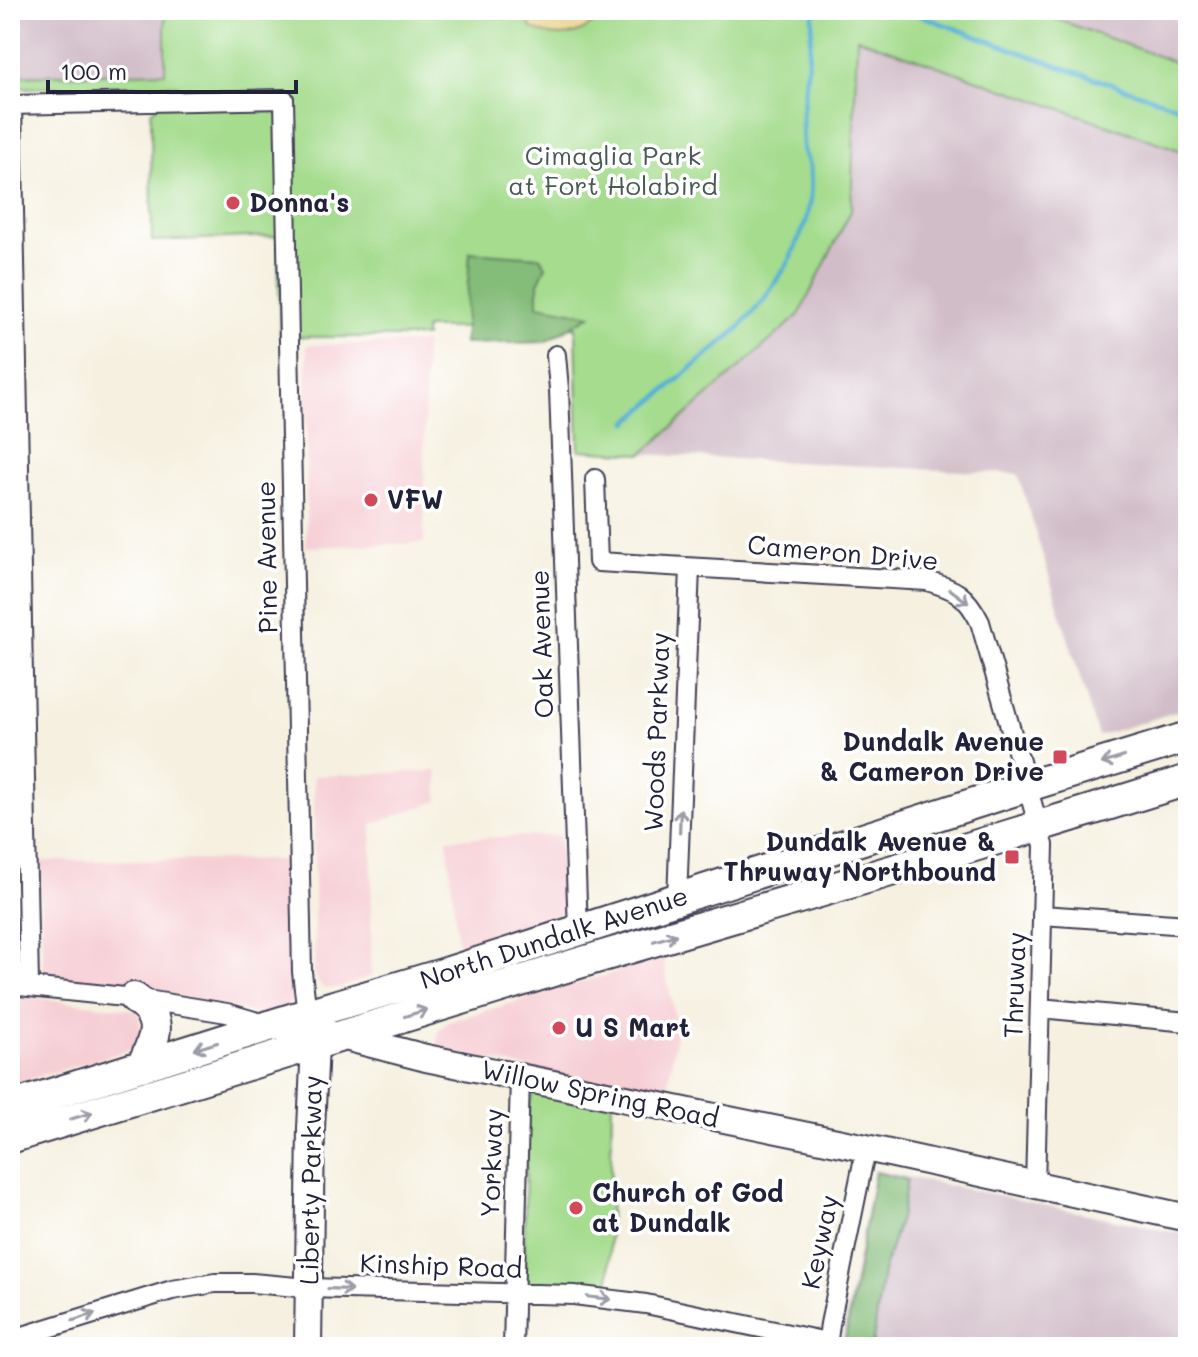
<svg xmlns="http://www.w3.org/2000/svg" width="1198" height="1357" viewBox="0 0 1198 1357" font-family="Mali,sans-serif">
<rect width="100%" height="100%" fill="#fff"/>
<filter id="ink" filterUnits="userSpaceOnUse"><feTurbulence type="fractalNoise" baseFrequency=".0125" numOctaves="2"/><feDisplacementMap in="SourceGraphic" scale="16" xChannelSelector="R" yChannelSelector="G"/><feConvolveMatrix kernelMatrix="1 2 1 2 8 2 1 2 1" color-interpolation-filters="sRGB"/></filter>
<filter id="wash" filterUnits="userSpaceOnUse"><feTurbulence type="fractalNoise" baseFrequency=".006" numOctaves="4" result="noise"/><feDisplacementMap in="SourceGraphic" scale="32" xChannelSelector="R" yChannelSelector="G"/><feGaussianBlur stdDeviation="1.8" result="paint"/><feColorMatrix in="noise" values="0 0 0 0 0 0 0 0 0 0 0 0 0 0 0 0 0 1.4 0 .05"/><feComposite in="paint" operator="in"/></filter>
<g filter="url(#wash)">
<rect width="100%" height="100%" fill="#f5f0df"/>
<path fill="#f6cfd5" d="M425,343L424,543L306,547L307,345Z
M437,771L438,801L372,824L371,976L340,988H323L314,977V776Z
M559,835L564,914L557,922L459,952L447,839Z
M294,860L296,986L292,1003L268,1016L158,992L43,979L39,861Z
M663,958L677,1029L666,1097L447,1051L438,1044L437,1039L439,1030L448,1022Z
M10,995L129,1009L139,1013L142,1042L132,1049L10,1085Z"/>
<path fill="#d1bdc8" d="M10,10H177L179,84L10,88Z
M1031,10H1188V67Z
M857,37L1188,153V708L1098,736L1018,474L642,454L799,315L851,211Z
M874,1170L1188,1235V1347H841Z"/>
<path fill="#a5dc8e" stroke="#647f64" stroke-width="2" d="M165,10H1031L1188,67V153L857,38L851,211L799,315L642,454L579,450L576,327L425,328V337H280L278,236L152,241L151,112L178,85L10,88V76L165,72Z
M534,1091L612,1102L609,1291L536,1287L524,1279L526,1145L529,1107Z"/>
<path fill="#84bc79" stroke="#536f5a" stroke-width="2" d="M470,252L540,257L546,266L538,283V305L591,315L545,342L464,344Z
M875,1172L907,1180L901,1215L883,1272L872,1347H844Z"/>
<path fill="#eeda9e" stroke="#887e6c" stroke-width="2" d="M531,10H604C587,37 557,43 530,27Z"/>
<g fill="none" stroke-linecap="round" stroke-linejoin="round">
<path stroke="#54b1d3" stroke-width="5" d="M905,10L1061,67L1188,110
M628,422L739,328L765,298L788,263L806,222L811,197L810,166L803,150L802,115L814,10"/>
</g>
</g>
<g filter="url(#ink)">
<g fill="none" stroke-linecap="round" stroke-linejoin="round">
<g stroke="#424154" stroke-width="22">
<path id="street" d="M10,105L284,99L302,972L307,1014
M12,105L29,986
M556,355L559,389L578,931
M595,479L598,562L927,581C955,589 966,594 980,622L1044,845L1035,1186
M677,899L690,568
M1042,915L1188,925
M10,985L134,998L227,1013L268,1025
M1040,1008L1188,1022
M10,1340L172,1290L215,1283H252L308,1288L574,1295L646,1304L827,1342
M513,1347L520,1077
M827,1347L830,1324L866,1148"/>
</g>
<g stroke="#424154" stroke-width="30">
<path id="secondary" d="M272,1026L341,1036L426,1058L866,1148L1188,1218
M308,1347L311,1128L315,1045L310,1026"/>
</g>
<g stroke="#424154" stroke-width="34">
<path id="primary" d="M134,998C165,1019 156,1036 142,1066
M10,1107L307,1014L446,973L1028,786L1188,737
M10,1138L579,963L958,851L1188,780"/>
</g>
<use href="#street" stroke="#fff" stroke-width="18"/>
<use href="#secondary" stroke="#fff" stroke-width="26"/>
<use href="#primary" stroke="#fff" stroke-width="30"/>
</g>
<defs><path id="oneway-shaft" d="M-6 0H5M1.5-3L5.5 0L1.5 3" fill="none" stroke-width="1.6" stroke-linecap="round" stroke-linejoin="round" transform="scale(2)"/></defs>
<g stroke="#9c9ca7">
<use href="#oneway-shaft" transform="translate(959 596) rotate(37)"/>
<use href="#oneway-shaft" transform="translate(1113 760) rotate(163)"/>
<use href="#oneway-shaft" transform="translate(680 821) rotate(-88)"/>
<use href="#oneway-shaft" transform="translate(665 938) rotate(-16)"/>
<use href="#oneway-shaft" transform="translate(416 1013) rotate(-17)"/>
<use href="#oneway-shaft" transform="translate(206 1046) rotate(163)"/>
<use href="#oneway-shaft" transform="translate(81 1116) rotate(-17)"/>
<use href="#oneway-shaft" transform="translate(340 1289) rotate(2)"/>
<use href="#oneway-shaft" transform="translate(599 1298) rotate(6)"/>
<use href="#oneway-shaft" transform="translate(84 1317) rotate(-18)"/>
</g>
</g>
<g fill="#d1495b" stroke="#fff" stroke-width="3">
<circle cx="233" cy="203" r="8"/>
<circle cx="371" cy="500" r="8"/>
<rect x="1052" y="749" width="16" height="16" rx="4"/>
<rect x="1004" y="849" width="16" height="16" rx="4"/>
<circle cx="559" cy="1028" r="8"/>
<circle cx="576" cy="1208" r="8"/>
</g>
<g text-anchor="middle" stroke-width="7" stroke-linejoin="round" paint-order="stroke">
<g font-size="26" fill="#495a54" stroke="#fff">
<text x="613" y="165">Cimaglia Park<tspan x="613" dy="30">at Fort Holabird</tspan></text>
</g>
<g font-size="26" font-weight="bold" fill="#22223b" stroke="#fff" text-anchor="start">
<text x="249" y="212">Donna's</text>
<text x="387" y="509">VFW</text>
<text x="1044" y="751" text-anchor="end">Dundalk Avenue<tspan x="1044" dy="30">&amp; Cameron Drive</tspan></text>
<text x="996" y="851" text-anchor="end">Dundalk Avenue &amp;<tspan x="996" dy="30">Thruway Northbound</tspan></text>
<text x="575" y="1037">U S Mart</text>
<text x="592" y="1202">Church of God<tspan x="592" dy="30">at Dundalk</tspan></text>
</g>
<g font-size="26" fill="#22223b" stroke="#fff">
<text transform="translate(843 553) rotate(5)" y="9">Cameron Drive</text>
<text transform="translate(267 557) rotate(-91)" y="9">Pine Avenue</text>
<text transform="translate(542 644) rotate(-92)" y="9">Oak Avenue</text>
<text transform="translate(657 732) rotate(-88)" y="9">Woods Parkway</text>
<text transform="translate(554 938) rotate(-18)" y="9">North Dundalk Avenue</text>
<text transform="translate(1015 985) rotate(-88)" y="9">Thruway</text>
<text transform="translate(600 1094) rotate(12)" y="9">Willow Spring Road</text>
<text transform="translate(492 1163) rotate(-88)" y="9">Yorkway</text>
<text transform="translate(311 1180) rotate(-89)" y="9">Liberty Parkway</text>
<text transform="translate(820 1242) rotate(-78)" y="9">Keyway</text>
<text transform="translate(441 1266) rotate(2)" y="9">Kinship Road</text>
</g>
</g>
<rect width="1198" height="1357" fill="none" stroke="#fff" stroke-width="40"/>
<path d="M48 80v12h248v-12" fill="none" stroke="#22223b" stroke-width="4"/>
<text x="60" y="80" font-size="24" fill="#22223b" stroke="#ffffff" stroke-width="6" paint-order="stroke">100 m</text>
</svg>
